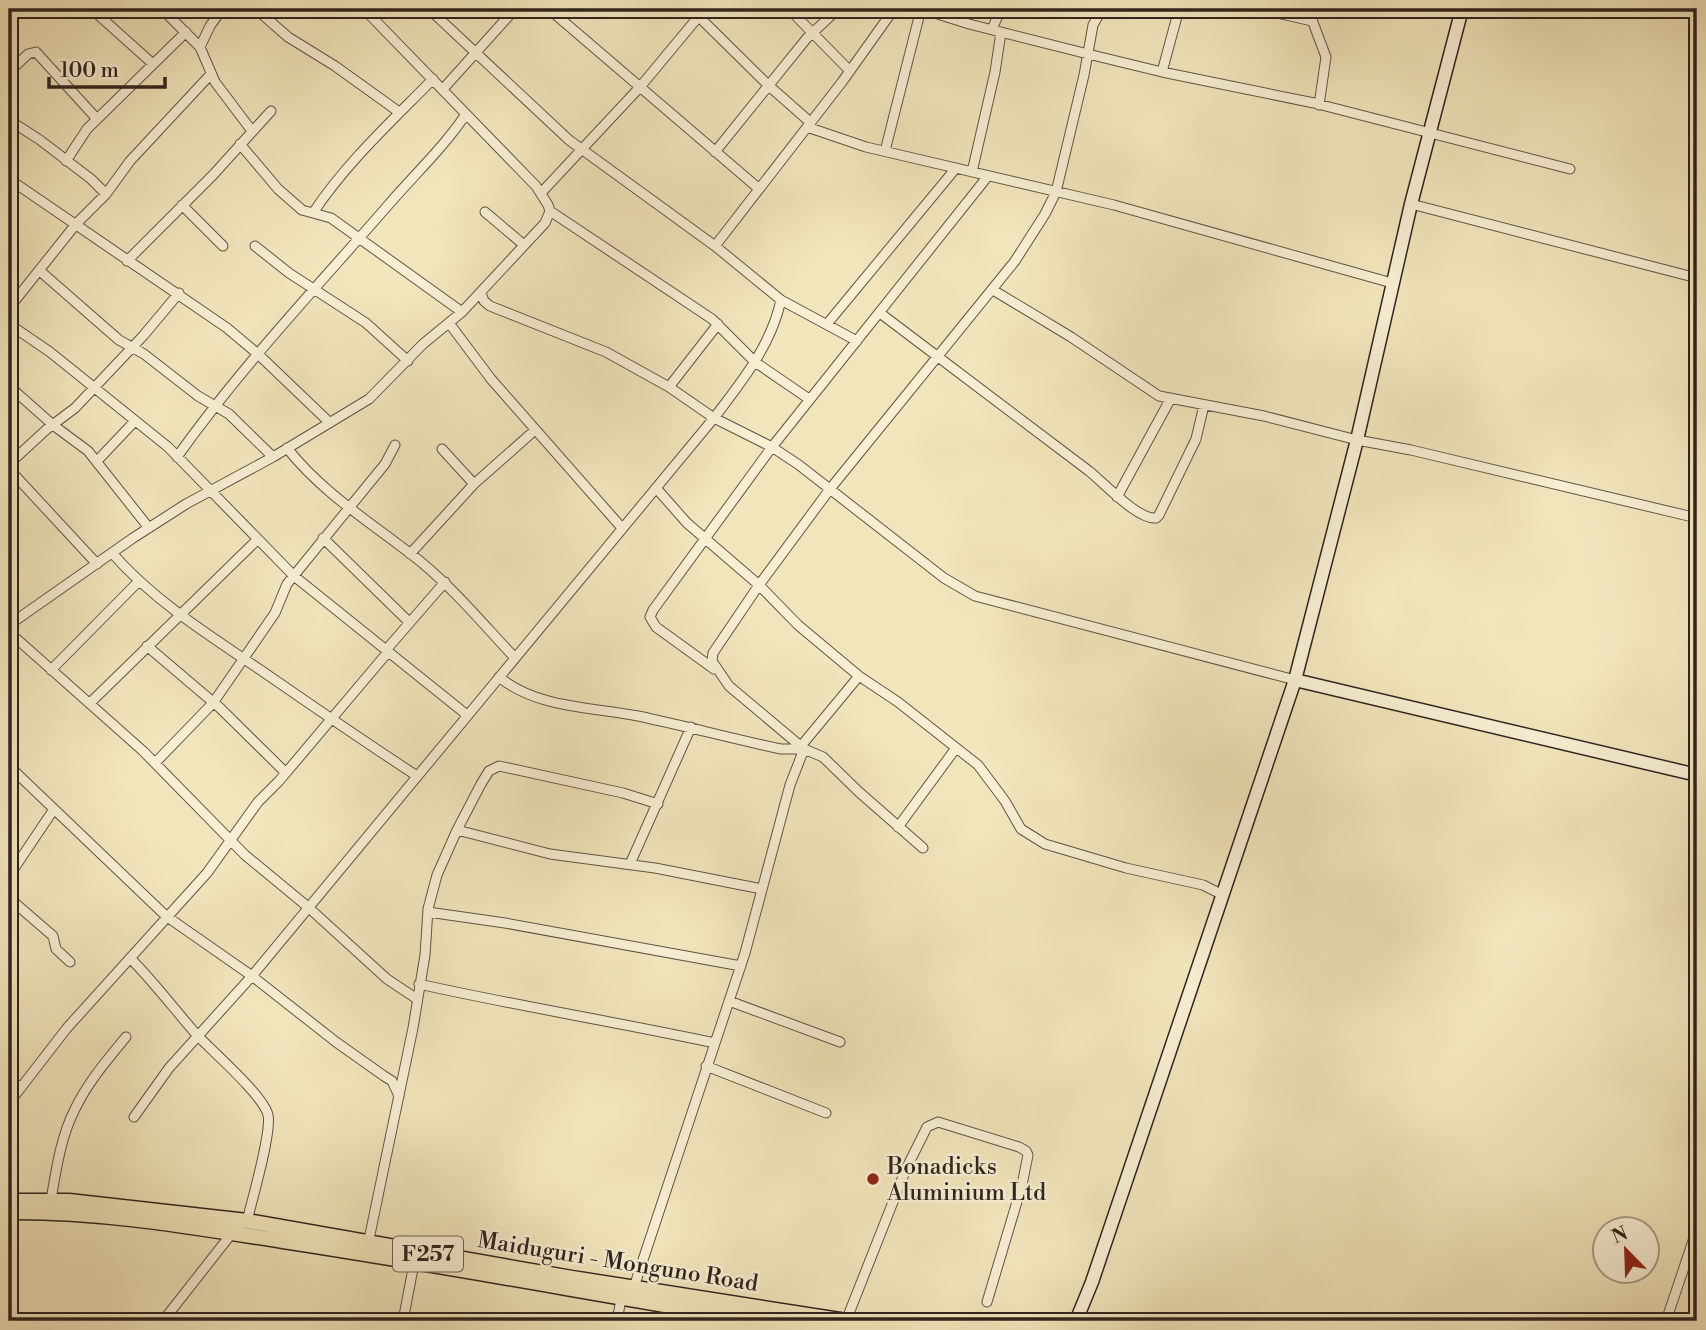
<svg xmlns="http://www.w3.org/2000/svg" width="1706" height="1330" viewBox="0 0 1706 1330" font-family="'Libre Bodoni',serif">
<rect width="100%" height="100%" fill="#f2e5bc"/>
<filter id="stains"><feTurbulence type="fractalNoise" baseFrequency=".00286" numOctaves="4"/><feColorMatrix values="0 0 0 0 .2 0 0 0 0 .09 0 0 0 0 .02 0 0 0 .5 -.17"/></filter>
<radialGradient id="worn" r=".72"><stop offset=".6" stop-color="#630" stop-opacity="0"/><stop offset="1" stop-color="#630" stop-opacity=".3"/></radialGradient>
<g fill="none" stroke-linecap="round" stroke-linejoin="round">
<g stroke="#605446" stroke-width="11">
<path id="street" d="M65,9L67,10
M162,9L200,47
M222,9L210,26L200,47L215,82L252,131
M256,9L288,37L335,66L399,112
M364,9L536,186L548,205L550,211L712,319L755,362L809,399
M429,9L569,140L715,246L781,300L857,341
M549,9L758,188
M691,9L768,85L810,122
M789,9L850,71
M922,9L969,24L1088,54L1162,72L1314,103L1570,169
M1260,9L1312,21
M1308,9L1326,57L1319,105
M95,12L153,64
M992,29L1001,9
M9,72L28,54L36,52L97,119
M1162,72L1179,9
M443,89L515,9
M9,120L40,140L91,179L106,194
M807,127L866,147L1114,205L1392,283
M240,144L278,189L302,210L331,218L462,312
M885,151L921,9
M715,152L807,38L838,9
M66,161L87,129L186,32
M972,172L995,72L1001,32
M9,179L227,328L259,355L330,423
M541,193L640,87L699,16
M1411,204L1697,278
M182,205L223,246
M485,212L524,245
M313,213C346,163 391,122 433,79
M255,246L289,273L366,323L408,361
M715,246L842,82L894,9
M127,261L213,175L271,111
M40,271L119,340L144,354L198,396L229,414L273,457
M993,290L1071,337L1159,396L1264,416L1357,440L1411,450L1697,518
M481,293L484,301L490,306L606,352L669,387L714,418L772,447L799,465L944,578L975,596L1295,680
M9,308L76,224L106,194L130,161L211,74
M880,313L1089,471C1104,483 1138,520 1156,518L1159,515L1196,439L1204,405
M449,323L491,379L622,528
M9,324L50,352L168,447L294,576L467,715
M827,324L956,168
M9,386L53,425L88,451L149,528
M669,387L718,324
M287,448C324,495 375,525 421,562C456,591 484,625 515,658
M442,449L474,484
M177,457C241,367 317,287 390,203C416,173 444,147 466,114
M97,461L135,421
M9,464L47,429L75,408L143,336L179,293
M9,469L97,564
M656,488L687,523L759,585L798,625L859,676L898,702L978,765L1005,801L1021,829L1045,844L1126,868L1203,885L1223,895
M1117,497L1171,398
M323,538L409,622
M112,553C154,601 210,636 262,671C314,707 365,742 417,776
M410,554L474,484L535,430
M9,625L133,538L186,504L273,457L369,399L423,344L462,312L545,223L550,211
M9,632L143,751L245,855L308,907L387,979L417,999
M147,646L220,708L286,773
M386,650L445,582
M714,669L656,627L650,617L653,610L772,447L988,176
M51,670L139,581
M499,677C537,708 591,707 638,716C686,726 733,739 781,749H804
M90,703L257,540
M801,746L859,676
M155,763L213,703L275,613L287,584L385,464L395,445
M9,766L166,916L252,976L336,1042L384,1076L392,1081L399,1096
M898,827L956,748
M457,830L550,854L655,868L762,889
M923,848L859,792L823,757L804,749L729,686L712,661L713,653L759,585L830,489L1015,261L1045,214L1056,192L1084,75L1093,25L1102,9
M630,864L691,727
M9,876L54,809
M9,898L53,936L56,949L70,962
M428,912L505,923L741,966
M130,958C154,982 174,1009 197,1035C213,1052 263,1095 268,1115C272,1132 252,1200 247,1221
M419,984C517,1006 617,1022 715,1043
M729,1001L840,1042
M706,1066L826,1113
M9,1079L20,1087
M9,1103L67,1028L207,873L258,802L279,781L388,652
M134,1117L169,1068L252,976L714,418C742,381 771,346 781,300
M51,1200C56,1170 61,1136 75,1109C88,1082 107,1060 126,1037
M368,1244L413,1028L425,955L428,909L437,875L457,830L481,784L489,771L499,766L623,793L658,804
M634,1287L745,953L790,785L804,749
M163,1321L232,1233
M403,1321L415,1258
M617,1321L621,1299
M846,1321L906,1169L927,1127L938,1122L1019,1147L1026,1151L1028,1155L1022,1185L987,1302
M1666,1321L1697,1229"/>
</g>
<g stroke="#2f231e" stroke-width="15">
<path id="secondary" d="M1295,680L1697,775
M1076,1321L1092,1282L1295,680L1357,440L1411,204L1462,9"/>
</g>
<g stroke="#2f231e" stroke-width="17">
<path id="primary" d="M9,1201H69L247,1221L572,1278L846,1321
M9,1212C101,1211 192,1227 283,1241C442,1265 601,1295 760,1321"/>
</g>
<use href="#street" stroke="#f7eed3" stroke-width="9"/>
<use href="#secondary" stroke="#f7eed3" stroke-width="12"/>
<use href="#primary" stroke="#f2e5bc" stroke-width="14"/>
</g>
<circle fill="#8f2418" stroke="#f7eed3" stroke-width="2.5" cx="873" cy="1179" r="7"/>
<g text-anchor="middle" stroke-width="5" stroke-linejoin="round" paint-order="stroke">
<rect fill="#f7eed3" stroke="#6b6054" stroke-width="2" x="393" y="1236.5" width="70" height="35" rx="5"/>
<g font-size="21" font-weight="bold" fill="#2f231e">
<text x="428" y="1261">F257</text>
</g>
<g font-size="23" fill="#2f231e" stroke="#f7eed3" text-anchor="start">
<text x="887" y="1174">Bonadicks<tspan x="887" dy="26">Aluminium Ltd</tspan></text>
</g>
<g font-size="23" fill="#2f231e" stroke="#f7eed3">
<text transform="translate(618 1261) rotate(9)" y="8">Maiduguri - Monguno Road</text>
</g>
</g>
<rect width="1706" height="1330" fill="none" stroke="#f2e5bc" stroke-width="35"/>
<rect x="10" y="10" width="1685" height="1309" fill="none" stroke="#2f231e" stroke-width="3.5"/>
<rect x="18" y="18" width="1671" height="1295" fill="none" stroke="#2f231e" stroke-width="2"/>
<g transform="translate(1626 1250) rotate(337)"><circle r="33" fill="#f7eed3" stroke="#a79d8b" stroke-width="2"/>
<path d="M0-5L12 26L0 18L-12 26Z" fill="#8f2418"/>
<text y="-10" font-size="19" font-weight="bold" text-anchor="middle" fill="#2f231e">N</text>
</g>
<path d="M49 77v10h116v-10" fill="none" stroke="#2f231e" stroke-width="3.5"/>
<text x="60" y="77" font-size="21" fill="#2f231e" stroke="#f7eed3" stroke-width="5" paint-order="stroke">100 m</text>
<rect width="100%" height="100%" filter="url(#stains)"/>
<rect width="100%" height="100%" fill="url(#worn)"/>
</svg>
